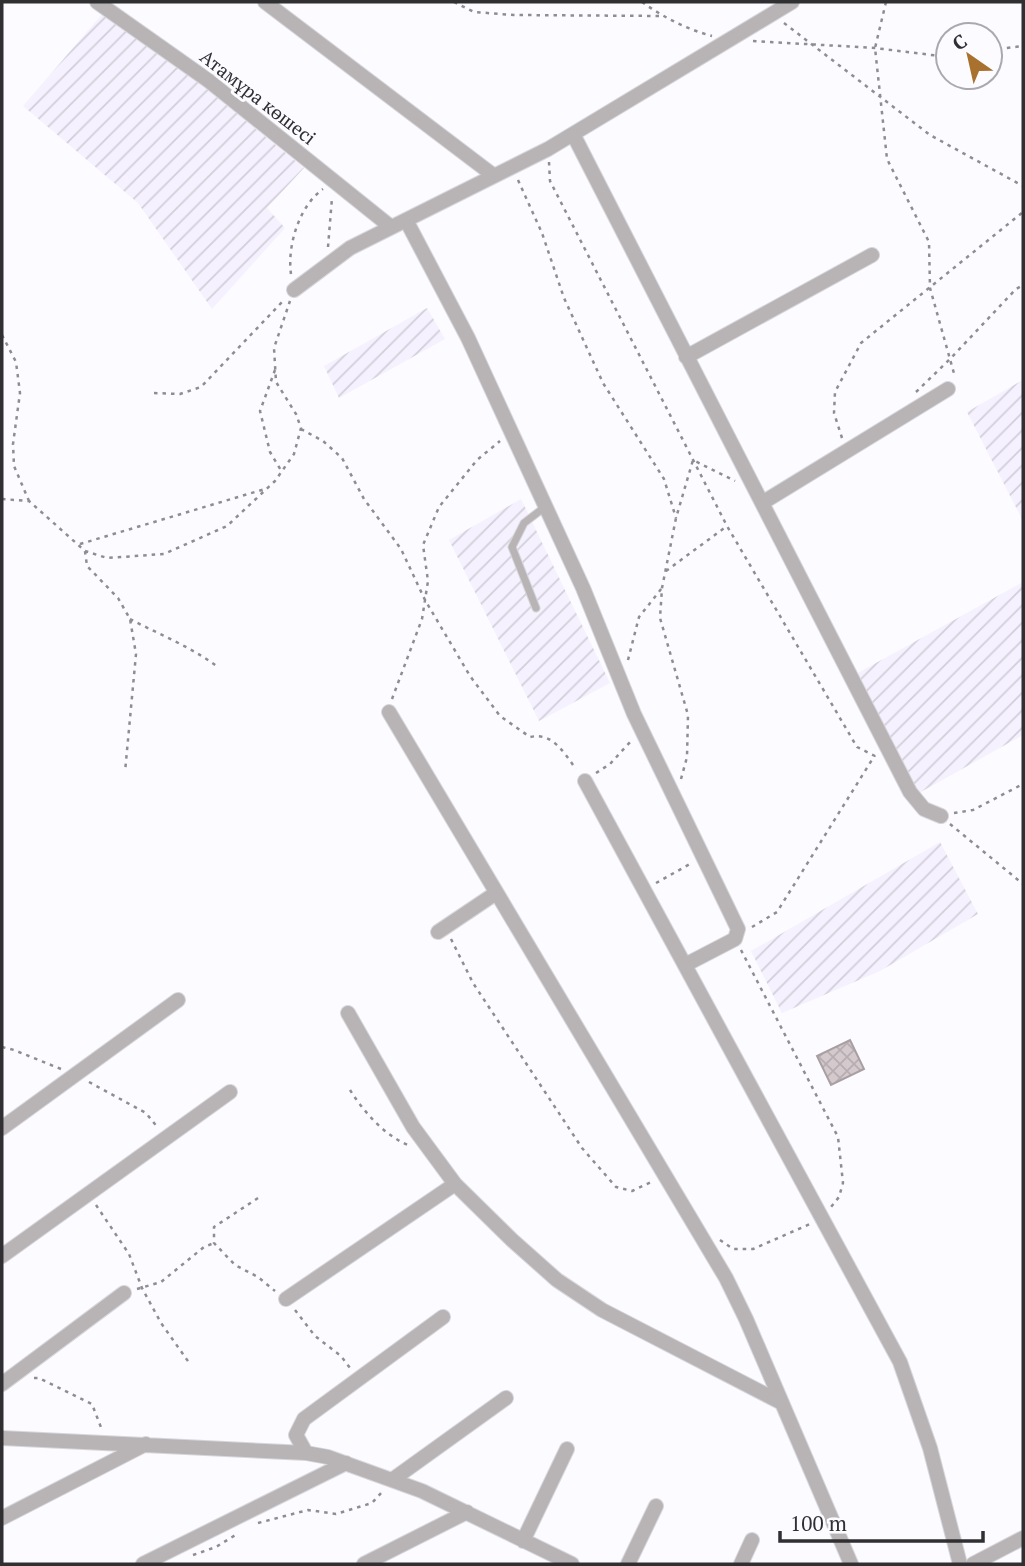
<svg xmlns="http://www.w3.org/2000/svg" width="1025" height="1566" viewBox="0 0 1025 1566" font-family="'PT Serif',serif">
<defs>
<pattern id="industrial-furrows" width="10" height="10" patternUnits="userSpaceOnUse" patternTransform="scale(1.75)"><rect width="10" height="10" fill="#f5f1fe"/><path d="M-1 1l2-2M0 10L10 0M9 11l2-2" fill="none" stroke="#d2cfda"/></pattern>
<pattern id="building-cross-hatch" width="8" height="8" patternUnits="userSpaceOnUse" patternTransform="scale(1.75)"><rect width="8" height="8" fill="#d4cace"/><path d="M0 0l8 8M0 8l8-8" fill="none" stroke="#b6aeb1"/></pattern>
</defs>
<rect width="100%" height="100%" fill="#fcfbff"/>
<path fill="url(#industrial-furrows)" d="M104,12L203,86L304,168L267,208L285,228L212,309L138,203L23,106Z
M427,308L445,339L339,398L324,366Z
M1023,380V521L967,412Z
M521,499L610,683L539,721L449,540Z
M1023,582V735L919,793L856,674Z
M940,842L978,914L880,971L782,1013L751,951Z"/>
<path fill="url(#building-cross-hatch)" stroke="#a99fa3" stroke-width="2" d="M850,1040L864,1069L831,1085L817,1056Z"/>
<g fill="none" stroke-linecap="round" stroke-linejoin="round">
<g stroke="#d7d6da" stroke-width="9">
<path id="lane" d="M536,608L512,547L524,523L545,507"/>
</g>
<g stroke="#d7d6da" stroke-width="16">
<path id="street" d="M97,2L209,81L391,227
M265,2L493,175
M573,134L910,792L924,809L941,816
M406,220L468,338L583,588L634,714L738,929L735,939L685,965
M294,290L350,248L548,149L792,2
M686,357L872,255
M762,503L948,389
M389,712L726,1278L746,1319L851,1564
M585,781L900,1362L930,1448L960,1564
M438,932L496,893
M348,1013L413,1127L455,1184L512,1240L557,1280L602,1310L782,1403
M2,1128L178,1000
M2,1256L230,1092
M286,1299L455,1184
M2,1384L124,1293
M2,1438L306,1453L328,1457L422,1491L572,1564
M306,1453L296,1435L304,1419L443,1317
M392,1480L506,1398
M2,1518L146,1444
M523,1541L567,1449
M143,1564L346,1463
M364,1564L467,1512
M628,1564L656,1506
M741,1564L752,1540
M973,1564L1023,1538"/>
</g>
<path stroke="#8e8d91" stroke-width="2.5" stroke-dasharray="3.5 5" stroke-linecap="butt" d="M454,2L474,12L514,15L662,16
M642,2C663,17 686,29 712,36
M886,2L875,48L887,159L929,242L930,288L955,377
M784,23L930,135L1023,186
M753,41L875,48L948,57
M990,50L1023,46
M549,162L550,181L727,526L857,747L875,756
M518,180L542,233L564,298L603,383L664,479L676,518
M328,247L332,198
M291,274C287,246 299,206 323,189
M2,335L16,362L20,393L13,444L14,466L29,501
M275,370L260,411L270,452L282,472
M916,392L951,358L1016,289L1023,285
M154,393L180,394L201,387L284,300
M301,429L323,441L342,458L364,499L401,549L425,600L470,676L500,716L530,737C553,732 564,753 576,769
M842,438L834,413L835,392L861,343L1023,212
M2,499L29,501L85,551L107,558L164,554L227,526L275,481L294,454L301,428L296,414L276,382L274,348L290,301
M80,544L265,489
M85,551L87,566L118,598L130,619L136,654L125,772
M666,571L727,526
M130,619C160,635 192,647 219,668
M628,660L639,617L662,588
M392,699L422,619L428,581L423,545L439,507L477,460L500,441
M596,773L610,764L632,740
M681,779L687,757L688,715L660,618L662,588L676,518L693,460L735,481
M954,813L973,810L1023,784
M950,824L1023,884
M656,883L690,864
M752,927L777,912L875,755
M451,939L473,983L582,1148L616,1187L632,1191L651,1182
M741,950L838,1137L843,1183L839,1197L831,1207
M2,1047L14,1050L61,1069
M89,1082L146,1113L158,1128
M350,1090C364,1112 384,1135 408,1145
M258,1198L214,1227V1243L235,1265L258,1277L275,1291
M96,1205L129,1254L142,1288L161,1323L190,1364
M720,1240L733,1249H753L810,1224
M137,1289L161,1282L204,1247L214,1243
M295,1310L315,1336L341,1356L350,1368
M34,1378H39L92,1404L102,1430
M258,1523L308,1510L336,1514L372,1503L382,1492
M193,1555L216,1547L237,1534"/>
<use href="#lane" stroke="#b8b4b5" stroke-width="7"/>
<use href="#street" stroke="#b8b4b5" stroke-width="14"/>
</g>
<g text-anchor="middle" stroke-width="6" stroke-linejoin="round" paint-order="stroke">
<g font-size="19" fill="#302f32" stroke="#fcfbff">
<text transform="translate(258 97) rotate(38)" y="7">Атамұра көшесі</text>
</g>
</g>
<rect width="1025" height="1566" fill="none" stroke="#302f32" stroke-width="7"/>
<g transform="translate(969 56) rotate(326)"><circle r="33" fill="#fcfbff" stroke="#aaa9ad" stroke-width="2"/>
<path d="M0-5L12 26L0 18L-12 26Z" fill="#a9712e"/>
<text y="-10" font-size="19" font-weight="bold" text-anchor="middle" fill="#302f32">С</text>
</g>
<path d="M780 1531v10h203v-10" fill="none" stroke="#302f32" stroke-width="3.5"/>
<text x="790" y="1531" font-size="21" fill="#302f32" stroke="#fcfbff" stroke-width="5" paint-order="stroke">100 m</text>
</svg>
